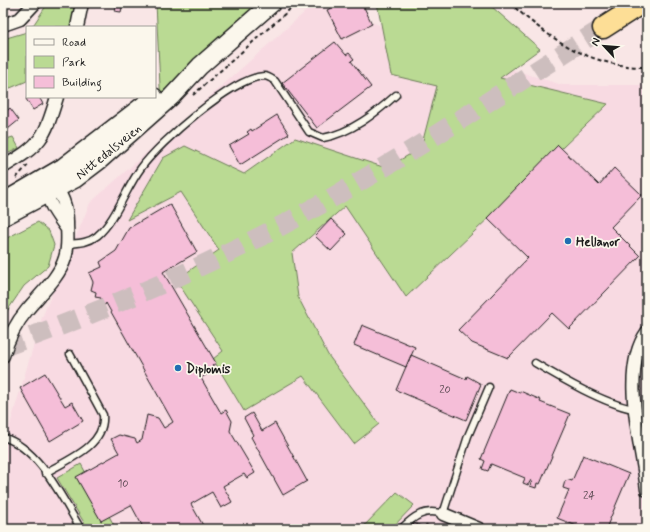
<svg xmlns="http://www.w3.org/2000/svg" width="650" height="532" viewBox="0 0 650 532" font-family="Mynerve,sans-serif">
<rect width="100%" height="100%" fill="#f9e6e6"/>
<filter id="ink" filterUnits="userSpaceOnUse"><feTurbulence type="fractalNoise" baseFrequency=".025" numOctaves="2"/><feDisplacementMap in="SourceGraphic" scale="8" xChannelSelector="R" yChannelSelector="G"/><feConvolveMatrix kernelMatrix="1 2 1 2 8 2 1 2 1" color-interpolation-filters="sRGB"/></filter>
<g filter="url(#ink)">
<path fill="#f8dae2" d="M315,3H331L394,32L562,85H647V529H4L6,438L41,320L90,203Z"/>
<path fill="#bada93" stroke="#6b7b58" d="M48,3H76L72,27H32Z
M156,3H276L161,107Z
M377,3H485L491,6L540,49L500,78L608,104L406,297L345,206L292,253L298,297L328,355L379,424L354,444L303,376L244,411L213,359L223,351L176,280L219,250L181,192L127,220L163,158L185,146L244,174L295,138L386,168L421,148L437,86L391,75Z
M27,32V81L3,91V39Z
M13,137L19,148L3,156V140Z
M38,222L49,231L54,245L48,266L24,286L3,317V240Z
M81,464L116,529H88L57,478Z
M397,492L414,505L391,529H361Z"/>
<path fill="#f5bed8" stroke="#1c1c1c" d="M116,3H123L121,12L114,11Z
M336,3H362L372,24L342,39L327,10L337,5Z
M335,42L346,55L349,53L354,59L351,61L371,87L317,128L282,83Z
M29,97H39L43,104L33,110L26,99Z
M10,108L19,120L3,133V114Z
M277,115L289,134L240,165L229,146L249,134L247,132L251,129L252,131Z
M558,145L599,185L614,168L642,195L611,227L640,256L569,329L552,313L508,358L472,343L458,330L528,258L487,218Z
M170,204L197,252L163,272L216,363L212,366L214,370L201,378L221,413L226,410L232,421L230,431L255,473L247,478L244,474L223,486L232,502L221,508L212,492L191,504L205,529H144L131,505L101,521L76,477L119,453L111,439L119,435L135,439L137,443L142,440L147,415L158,418L164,428L173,422L106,303L105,305L99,304L101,298L95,297L96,292L91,290L93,282L89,273L102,267L100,262L116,251L129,228Z
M331,219L347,234L331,251L315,236Z
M362,325L415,347L406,367L354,345Z
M411,355L466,379L467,376L481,384L466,420L396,390Z
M45,373L65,406L72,402L83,421L50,441L20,388Z
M510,389L520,393V391L541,400L540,402L570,414L540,484L537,483L536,488L530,486L532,481L531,480L528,485L523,483L525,478L491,464L488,471L482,469L485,461L481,459Z
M252,413L262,431L275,423L307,481L283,495L251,437L253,435L244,418Z
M583,455L629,474L607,526L610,527V529H584L557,518L569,490L563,488L565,481L569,480L572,481Z
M414,523L425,528L426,524L432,528L412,529Z"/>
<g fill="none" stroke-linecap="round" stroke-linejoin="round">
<path stroke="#cdbebe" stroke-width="20" stroke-dasharray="20 10" stroke-linecap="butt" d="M3,347C109,309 213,264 312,209C412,153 507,89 603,28"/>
<g stroke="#1c1c1c" stroke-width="9">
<path id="service" d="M68,244C79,243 88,243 97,236C116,220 126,188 141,168C160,142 232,78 264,76C268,76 272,79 275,81L309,132L323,138C351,133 376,113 396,95
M535,363C562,379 603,403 633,409
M3,437C40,449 61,497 81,529
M45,473C67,460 106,446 103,415L70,354
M401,529C414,516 425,508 443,514L468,436L489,387"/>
</g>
<g stroke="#1c1c1c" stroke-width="15">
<path id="minor" d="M3,25L20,19L35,3
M77,27L82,3
M3,167C42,144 44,139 57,97
M46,186C47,203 58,216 67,229
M647,332C619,371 642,445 647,490
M3,356C8,339 16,323 27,310C40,294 59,278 65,258C69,246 67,234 67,222C67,208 62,192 51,183
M443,514L479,529"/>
</g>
<g stroke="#1c1c1c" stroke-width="20">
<path id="secondary" d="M3,202L63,167L154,97
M3,217L75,179L100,160L171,97L200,66L272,3"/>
</g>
<g stroke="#1c1c1c" stroke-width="23">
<path id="trunk" d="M603,28L642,3"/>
</g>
<path stroke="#1c1c1c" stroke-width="2" stroke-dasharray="4 3" stroke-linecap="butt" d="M510,3C549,39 592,68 647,67
M193,95L297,3
M16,178L28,165"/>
<use href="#service" stroke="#fbf7ec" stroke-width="6"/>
<use href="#minor" stroke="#fbf7ec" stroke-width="12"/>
<use href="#secondary" stroke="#fbf7ec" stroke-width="17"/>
<use href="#trunk" stroke="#fdde96" stroke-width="20"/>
</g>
</g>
<g fill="#1f6fb2" stroke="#fbf7ec" stroke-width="1.5">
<circle cx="568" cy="241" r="4"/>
<circle cx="178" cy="368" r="4"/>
</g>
<g text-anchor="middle" stroke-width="3.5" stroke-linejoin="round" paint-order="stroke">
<g font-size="11" fill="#52444b">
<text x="445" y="393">20</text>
<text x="123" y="487">10</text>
<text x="589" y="499">24</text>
</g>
<g font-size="13" fill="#1c1c1c" stroke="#fbf7ec">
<text transform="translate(108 151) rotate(-39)" y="5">Nittedalsveien</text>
</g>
<g font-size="13" font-weight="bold" fill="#1c1c1c" stroke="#fbf7ec" text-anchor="start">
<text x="576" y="246">Hellanor</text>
<text x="186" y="373">Diplomis</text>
</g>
</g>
<rect width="650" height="532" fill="none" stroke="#fbf7ec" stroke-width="16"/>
<rect x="8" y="8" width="634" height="516" fill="none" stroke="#1c1c1c" stroke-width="1.5" filter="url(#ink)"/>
<rect x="26" y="26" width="130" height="72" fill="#fbf7ec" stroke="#a29f99"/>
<rect x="34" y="39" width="20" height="6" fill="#fbf7ec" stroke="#a29f99"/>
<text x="62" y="46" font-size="12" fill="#1c1c1c">Road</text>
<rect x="34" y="56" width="20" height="12" fill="#bada93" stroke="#a29f99"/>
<text x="62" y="66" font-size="12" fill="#1c1c1c">Park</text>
<rect x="34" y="76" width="20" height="12" fill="#f5bed8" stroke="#a29f99"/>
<text x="62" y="86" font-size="12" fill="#1c1c1c">Building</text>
<g transform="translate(604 46) rotate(296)" stroke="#fbf7ec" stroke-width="3" paint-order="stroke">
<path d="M0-3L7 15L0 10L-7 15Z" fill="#1c1c1c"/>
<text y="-6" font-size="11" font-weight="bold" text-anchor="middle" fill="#1c1c1c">N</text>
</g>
</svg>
